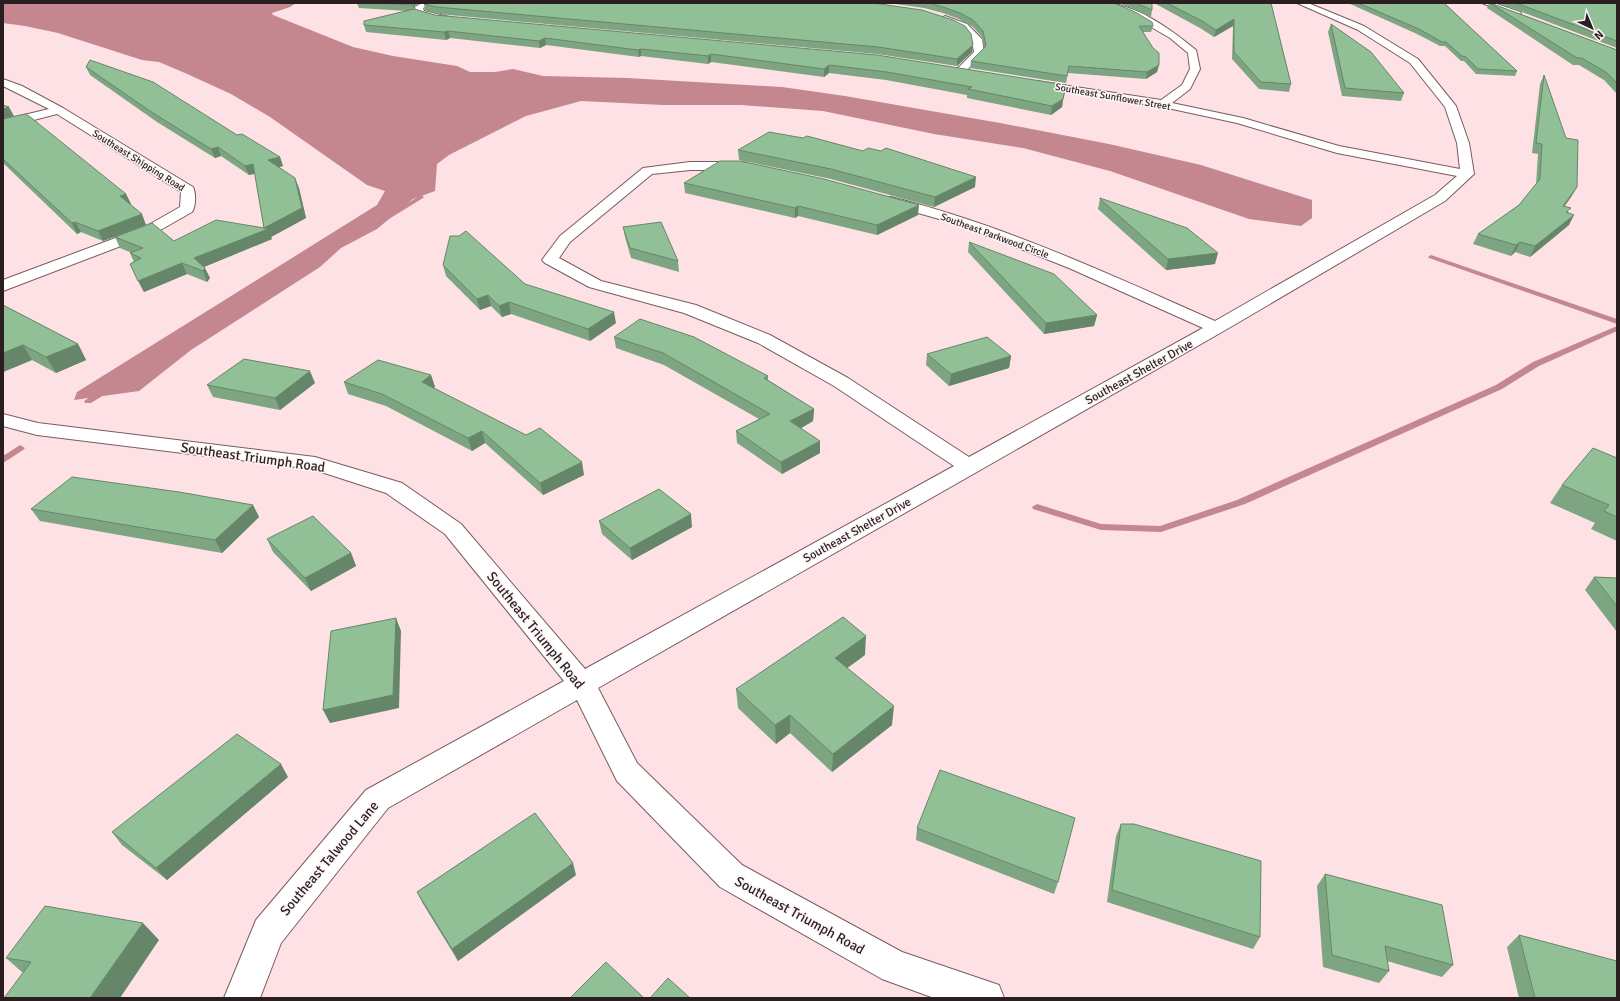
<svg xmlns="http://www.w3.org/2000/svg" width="1620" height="1001" viewBox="0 0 1620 1001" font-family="Signika,sans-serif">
<rect width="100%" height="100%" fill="#fde1e5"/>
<path fill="#c4868f" d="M3,3H296L290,7L272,13L273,15L353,47L393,56L457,66L470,72H495L513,69L543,76L627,78L782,87L845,96L1000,123L1109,144L1201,165L1312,200V218L1301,226L1249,219L1110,171L1023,148L934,134L823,111L741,105H663L581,101L526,116L449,155L437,164L435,191L413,199L377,229L341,248L320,267L191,350L139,391L74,400L77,392L377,205L385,191L367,185L270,117L231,94L185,73L159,62L142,60L58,33L25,26L3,23Z"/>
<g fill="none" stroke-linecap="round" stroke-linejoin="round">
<path fill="#c4868f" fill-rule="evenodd" d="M421,195L424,197L423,198L384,222L379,221Z
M1431,255L1617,319V324L1429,258L1428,257Z
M1617,326V331L1539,366L1502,389L1245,504L1161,532L1101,530L1033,509L1032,507L1037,504L1101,524L1160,526L1237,500L1496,385L1533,362Z
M104,388L108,391L107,393L91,403H85L84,401Z
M20,445L25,448L23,450L3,463V456Z"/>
<g stroke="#795c60" stroke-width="2">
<path id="street" d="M422,3H433L423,8L424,11L449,17L450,19L446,22L417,15L415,7Z
M1101,3C1136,3 1170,29 1196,50L1200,69L1190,89L1172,103L1243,118L1339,146L1460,169L1457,143L1445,107L1410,63L1358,30L1297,3H1308L1364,26L1418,59L1456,106L1469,143L1474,174L1445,201L1222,332L598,688L637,763L742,865L902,952L999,985L1004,998H934L882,979L720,887L617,781L577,700L388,808L281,943L260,998H224L256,920L366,790L564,681L445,534L386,493L312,469L37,435L3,426V414L38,423L315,457L402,483L461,524L585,669L954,466L834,386L758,343L684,313L589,287L545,263L542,260L560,236L643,168L690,162H742L747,163L748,166L747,169L742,170H690L652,174L570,242L559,258L601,281L696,305L770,335L848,378L969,457L1203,328L1069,268L957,224L886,204L884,201L886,198L891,197C1004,225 1109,274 1215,321L1435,195L1457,176L1337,153L1237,123L1163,107L1032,86L1031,84L1032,82L1036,81L1161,100L1182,85L1190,69L1188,53L1170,38L1134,17Z
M1482,3H1494L1520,12L1521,14L1517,17L1514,16Z
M945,16L967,24L982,39L984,53L964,73L960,74L955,71L974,52L972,40L961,28L942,21L941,19Z
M3,79L22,86L63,108L193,187C196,193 196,206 192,212L155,233L3,291V280L145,227L180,207L181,192L57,114L3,128V120L49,109L3,86Z"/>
</g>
<use href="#street" fill="#fff" fill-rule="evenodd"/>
</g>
<path fill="#7ea581" d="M357,3H419L414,6V9L435,15L1066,85L1062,107L1051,115L967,98V95L886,80L829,73L824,77L711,62L708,64L641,56L639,57L546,45L540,48L450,38L446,40L366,32L364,25L407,11L359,8Z
M888,3H1114L1153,26L1151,32H1143L1159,65L1157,72L1146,79L1068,73L1066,83L970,68L971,61L984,48L982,37L973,27L959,19L943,13L924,8Z
M1118,3H1152V10L1151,17L1134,9Z
M1154,3H1271L1291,84L1289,92L1259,89L1232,59L1233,26L1214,37L1200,28Z
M1348,3H1444L1517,71L1515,76L1476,74L1464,61H1461L1445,46H1440L1417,34Z
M1489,3H1491L1617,50V94L1604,80L1579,65H1573L1487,8Z
M1498,3H1617V48Z
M424,4L973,45L972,52L957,66L877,54L438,14L425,10Z
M1331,24L1404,93L1401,101L1342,96L1328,32Z
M86,67L237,135L280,157L283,166L279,167L299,188L306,218L271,237L272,239L204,267L210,278L207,282L187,274L144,292L134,262L130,253H132L120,248L115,237L174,241L264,228L255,174L249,175L221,156L215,158L157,122L90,75Z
M1544,75L1577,187L1571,197L1564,207L1569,213V225L1530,257L1515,252L1511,256L1473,244L1478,234L1519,205L1536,185L1538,154L1532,153L1540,84Z
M3,119L126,194L131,204H130L146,225L103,241L81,232L77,234L3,163Z
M738,150L975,187L934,207L831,179L739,160Z
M684,183L918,215L877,235L798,216L795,218L685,193Z
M1100,199L1215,264L1166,270L1098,209Z
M623,227L678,261L679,272L631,258L625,237Z
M969,242L1097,315L1094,326L1044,334L968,252Z
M443,265L525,284L616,323L590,341L511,314L502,317L491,306L480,310L446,276Z
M3,305L78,344L86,360L56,373L32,360L3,372Z
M614,337L768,376V380L814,409L813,421L801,428L820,453L782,474L737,443L736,431L759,419L664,365L616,348Z
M927,354L1011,356L1009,368L949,386L926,365Z
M431,375L435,387L434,388L584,475L543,495L485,443L472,451L386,406L348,394L344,382Z
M315,383L280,410L213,397L207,385Z
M1617,458V541L1591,529L1595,523L1550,503L1562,485Z
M253,505L259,517L222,553L40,521L31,509Z
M599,521L692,527L632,560L602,534Z
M267,539L351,553L356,566L311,591L273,552Z
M1594,577L1617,578V632L1585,590Z
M865,655L847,668L892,725L832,772L790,733L776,744L738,708L736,689Z
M288,777L167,880L122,845L112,832Z
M1121,824L1260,937L1253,949L1107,902L1116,836Z
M917,828L1058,882L1054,894L916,840Z
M1325,874L1453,965L1442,977L1387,961L1389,971L1379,983L1323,967L1317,886Z
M576,875L458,961L423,904L417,892Z
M1519,935L1617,998H1519L1507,947Z
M159,940L23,973L6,958Z"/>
<path fill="#668669" d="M413,3H419L414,6V11Z
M1234,19L1233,26L1214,37L1216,30Z
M448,31L450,38L446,40L444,32Z
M545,38L546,45L540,48L539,41Z
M973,45L972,52L957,66V59Z
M641,49V56L639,57L638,50Z
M711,54V62L708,64V56Z
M829,65V73L824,77V69Z
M1159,65L1157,72L1146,79L1147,72Z
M1063,99L1062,107L1051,115L1052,106Z
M9,107L14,116L3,119V109Z
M218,147L221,156L215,158L211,149Z
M280,157L283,166L272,169L268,160Z
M253,164L257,173L249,175L245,166Z
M976,177L975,187L934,207L935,197Z
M295,178L299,188L306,218L271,237L272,239L199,269L194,258L264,228Z
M1577,187L1571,197L1557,216L1563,206Z
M126,194L131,204L124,206L120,196Z
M919,205L918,215L877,235V225Z
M798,206V216L795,218V208Z
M142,214L146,225L103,241L98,231Z
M1574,215L1569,225L1530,257L1535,246Z
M75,222L81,232L77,234L72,223Z
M1520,242L1515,252L1511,256L1516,245Z
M1218,253L1215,264L1166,270L1168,259Z
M182,263L187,274L144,292L138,281Z
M205,268L210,278L207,282L203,271Z
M488,295L491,306L480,310L477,299Z
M509,302L511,314L502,317L499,306Z
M614,312L616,323L590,341L588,329Z
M1097,315L1094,326L1044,334L1046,323Z
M78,344L86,360L56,373L46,357Z
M23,345L32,360L3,372V353Z
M1011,356L1009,368L949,386L951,374Z
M310,371L315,383L280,410L275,398Z
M431,375L435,387L426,394L422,382Z
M814,409L813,421L791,434L790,421Z
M482,431L485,443L472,451L468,438Z
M820,441V453L782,474L781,462Z
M582,462L584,475L543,495L540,483Z
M253,505L259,517L222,553L215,540Z
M691,514L692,527L632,560L630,548Z
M351,553L356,566L311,591L305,578Z
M396,618L401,631L399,708L330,723L323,710Z
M866,636L865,655L835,677V658Z
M894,706L892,725L832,772L833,754Z
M790,715V733L776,744L775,725Z
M281,764L288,777L167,880L156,868Z
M573,863L576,875L458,961L452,949Z
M143,923L159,940L120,998H90Z"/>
<path fill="#92c096" stroke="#668669" d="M380,3H413V5Z
M425,3H873L922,10L953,20L965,26L971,34L973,45L957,59L878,47L437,7L424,4Z
M929,3H1114L1135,12L1152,22L1153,26H1139L1153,48L1159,53V65L1147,72L1069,66L1067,76L971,61L986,46L983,31L973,20L960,13L943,7Z
M1136,3H1152V10Z
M1167,3H1271L1291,84L1261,82L1234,52V19L1216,30L1202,21Z
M1358,3H1444L1517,71L1478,69L1466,57L1462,56L1446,42H1442L1419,29Z
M1490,3L1617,50V83L1607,73L1582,58H1577Z
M1516,3H1617V41Z
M414,9L435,15L877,55L1066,85L1063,99L1052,106L968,89L972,87L887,72L829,65L824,69L711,54L708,56L641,49L638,50L545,38L539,41L448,31L444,32L364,25V21Z
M1331,24L1371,52L1404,93L1345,88Z
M90,60L153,82L237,135L242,134L280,157L268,160L295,178L302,208L264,228L268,229L194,258L205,268L203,271L182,263L138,281L130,264L141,258L130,253L143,248L115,237L152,223L174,241L216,220L264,228L253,164L245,166L218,147L211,149L153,113L86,67Z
M1544,75L1566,138L1578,140L1577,187L1563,206L1571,208L1566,212L1574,215L1535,246L1520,242L1516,245L1478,234L1519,205L1540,179L1542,144L1536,143Z
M3,105L9,107L3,109Z
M25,114L29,116L126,194L120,196L142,214L98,231L75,222L72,223L3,159V119Z
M769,132L803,138L807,136L863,151L868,148L881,151L886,148L976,177L935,197L831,169L738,150Z
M720,161H740L824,179L919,205L877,225L798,206L795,208L684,183Z
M1100,198L1187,228L1218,253L1168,259L1100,199Z
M661,222L678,261L630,248L623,227Z
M466,231L525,284L614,312L588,329L509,302L499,306L488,295L477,299L443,265L450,236H459Z
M969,242L1054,274L1097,315L1046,323Z
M3,305L78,344L46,357L23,345L3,353Z
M640,319L694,337L768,376L764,378L814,409L790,421L820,441L781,462L736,431L770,414L663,353L614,337Z
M987,337L1011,356L951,374L927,354Z
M244,359L310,371L275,398L207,385Z
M378,360L431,375L422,382L526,435L540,428L582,462L540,483L482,431L468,438L382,394L344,382Z
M1593,448L1617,458V517L1604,511L1609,505L1562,485Z
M72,477L179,492L253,505L215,540L31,509Z
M659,489L691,514L630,548L599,521Z
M313,516L351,553L305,578L267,539Z
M1594,577L1617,578V606Z
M843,617L866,636L835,658L894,706L833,754L790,715L775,725L736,689Z
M396,618L393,695L323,710L331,631Z
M237,734L281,764L156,868L112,832Z
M940,770L1075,818L1058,882L917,828Z
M535,813L573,863L452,949L417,892Z
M1121,824H1134L1261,861L1260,937L1112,890Z
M1325,874L1442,905L1453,965L1385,946L1389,971L1332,955Z
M45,906L143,923L90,998H4L31,962L6,958Z
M1519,935L1617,961V998H1535Z
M606,962L644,998H570Z
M668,978L690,998H650Z"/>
<g text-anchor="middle" stroke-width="3" stroke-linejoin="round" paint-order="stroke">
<g font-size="10" fill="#2a1e20" stroke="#fcf4f5">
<text transform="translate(1113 96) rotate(10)" y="4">Southeast Sunflower Street</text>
<text transform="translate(139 160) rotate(32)" y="4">Southeast Shipping Road</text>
<text transform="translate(995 235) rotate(20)" y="4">Southeast Parkwood Circle</text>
</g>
<g font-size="12" fill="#2a1e20" stroke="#fcf4f5">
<text transform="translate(1139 372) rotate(-29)" y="4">Southeast Shelter Drive</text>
<text transform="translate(857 530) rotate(-29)" y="4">Southeast Shelter Drive</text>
</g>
<g font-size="14" fill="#2a1e20" stroke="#fcf4f5">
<text transform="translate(253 457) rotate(8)" y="5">Southeast Triumph Road</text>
<text transform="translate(536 630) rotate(51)" y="5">Southeast Triumph Road</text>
<text transform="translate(329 858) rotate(-50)" y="5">Southeast Talwood Lane</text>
<text transform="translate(800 915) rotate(29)" y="5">Southeast Triumph Road</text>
</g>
</g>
<rect width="1620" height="1001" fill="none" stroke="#2a1e20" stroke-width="8"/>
<g transform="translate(1592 28) rotate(136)" stroke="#fcf4f5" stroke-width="3" paint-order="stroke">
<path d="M0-3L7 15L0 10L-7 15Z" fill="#2a1e20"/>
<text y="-6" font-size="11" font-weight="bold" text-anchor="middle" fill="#2a1e20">N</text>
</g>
</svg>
